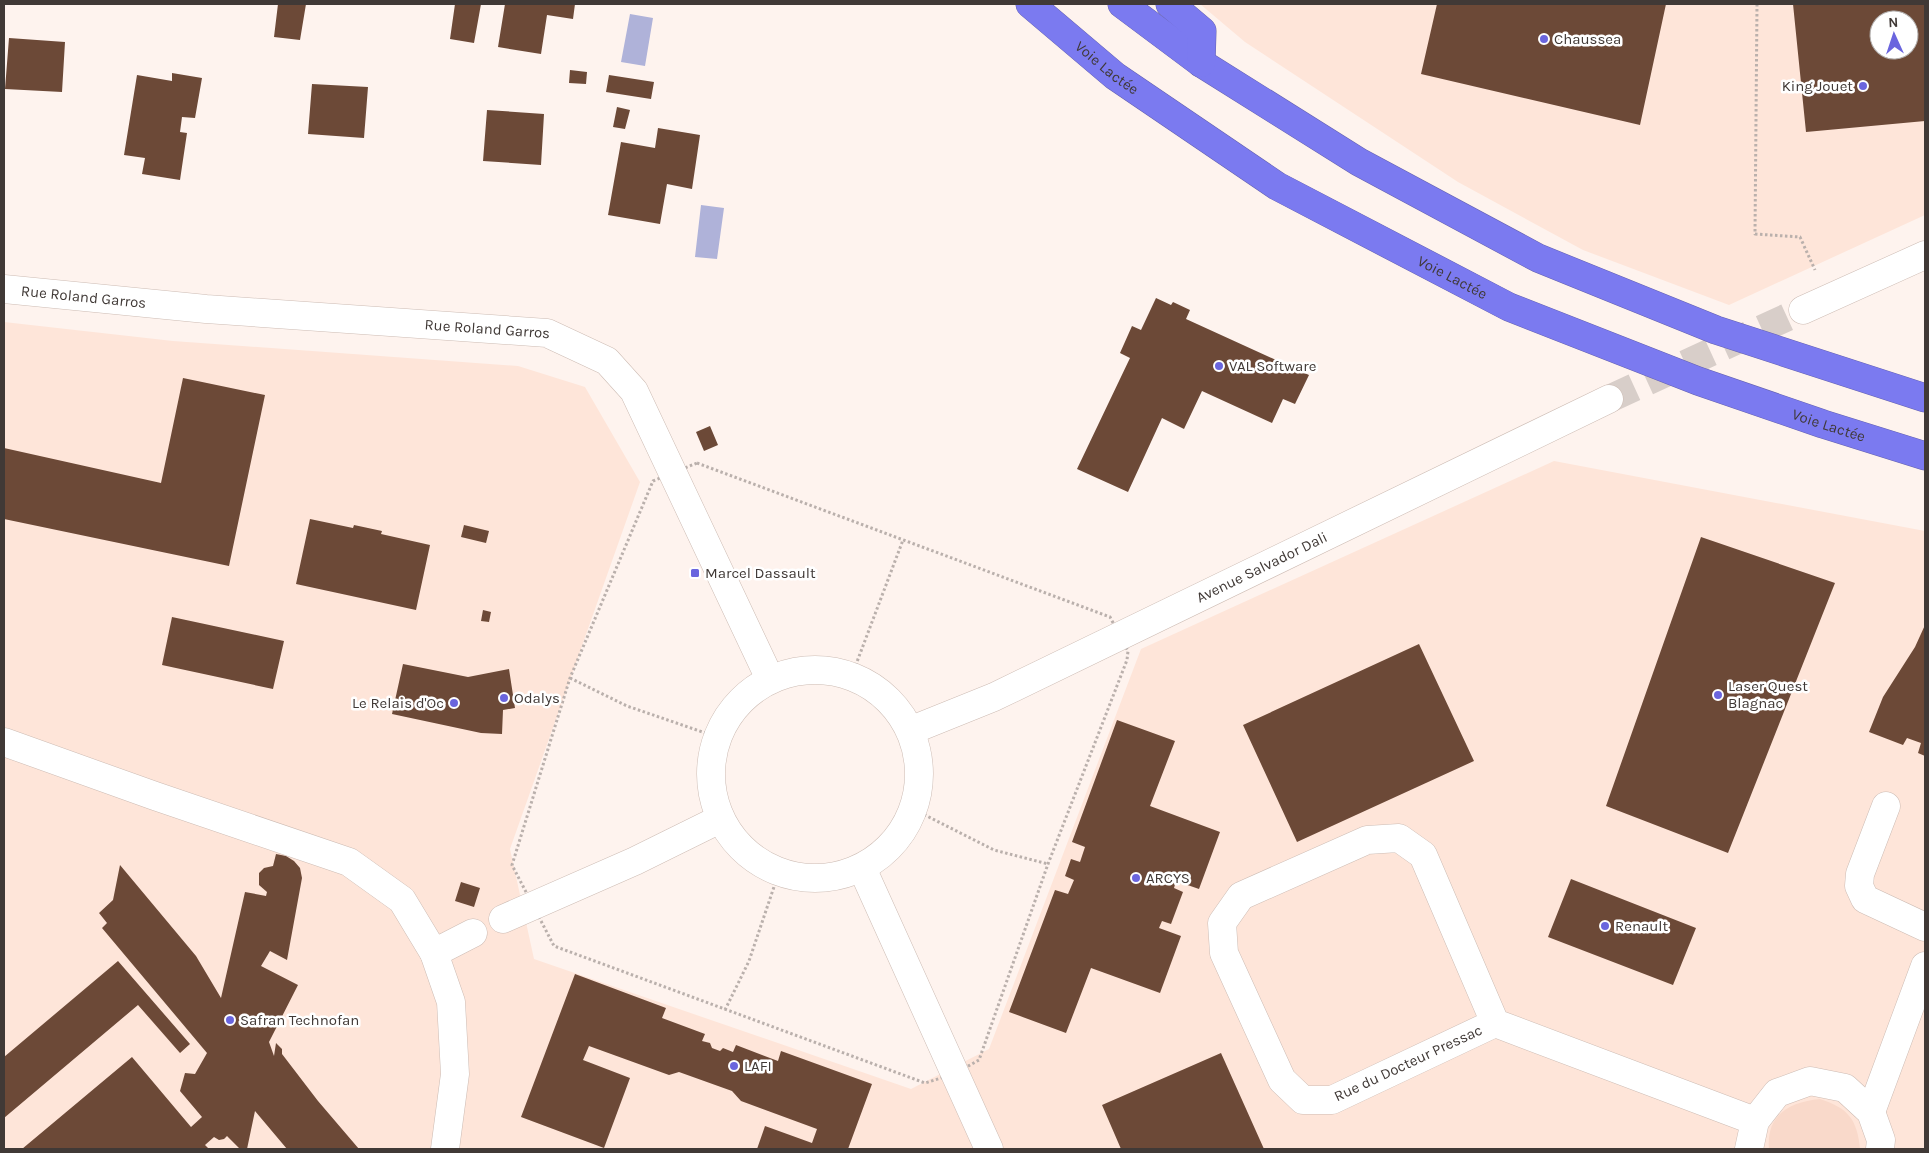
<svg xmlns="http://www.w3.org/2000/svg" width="1929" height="1153" viewBox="0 0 1929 1153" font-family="Karla,sans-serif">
<rect width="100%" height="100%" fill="#fef3ee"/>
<path fill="#fee5d9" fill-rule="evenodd" d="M1200,4H1925V215L1729,305L1583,250L1458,182L1245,42ZM1879,20H1909V50H1879Z
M4,322L173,341L518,366L585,387L640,482L510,849L534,959L911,1089L989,1049L1141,649L1554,461L1925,531V1149H4Z"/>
<path fill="#f9d9ca" d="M1820,1099C1848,1108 1857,1119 1860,1149H1769C1766,1115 1789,1102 1820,1099Z"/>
<path fill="#afb2d9" d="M630,14L653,18L645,66L621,62Z
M701,205L724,208L717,259L695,257Z"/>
<path fill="#6c4937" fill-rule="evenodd" d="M278,4H306L300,40L274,37Z
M455,4H481L474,43L450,39Z
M505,4H575L573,19L547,15L541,54L498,47Z
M1437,4H1666L1640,125L1421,74Z
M1793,4H1925V121L1806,132ZM1879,20H1909V50H1879Z
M9,38L65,42L62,92L5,89Z
M570,70L587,72L586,84L569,83Z
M172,73L202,78L195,118L182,117L180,132L187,133L180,180L142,174L145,158L124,155L137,75L172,81Z
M609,75L654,82L651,99L606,92Z
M312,84L368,87L364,138L308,134Z
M617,107L630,110L625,129L613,127Z
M487,110L544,114L541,165L483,161Z
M658,128L700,135L692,189L667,184L660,224L608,215L621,142L655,148Z
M1156,298L1171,305L1173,302L1190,310L1186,319L1309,375L1295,404L1283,399L1272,423L1202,391L1184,429L1162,418L1128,492L1077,469L1130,358L1120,353L1132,326L1141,330Z
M183,378L265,395L229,566L4,519V448L161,483Z
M710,426L718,445L704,451L696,432Z
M310,519L353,528L354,525L382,531L381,534L430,545L416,610L296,584Z
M464,525L489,531L486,543L461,537Z
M1701,537L1835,583L1728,853L1606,806Z
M483,610L491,612L489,622L481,621Z
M172,617L284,641L273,689L162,665Z
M1925,625V756L1918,753L1921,743L1907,738L1903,745L1869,732L1883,697L1915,647Z
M1419,644L1474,761L1297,842L1243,725Z
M403,664L468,677L509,669L515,708L503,710L502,734L481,733L392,714Z
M1117,720L1175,741L1150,806L1220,832L1199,889L1176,881L1174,888L1183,892L1171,924L1162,921L1159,928L1181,936L1160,993L1091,968L1066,1033L1009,1012L1055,890L1068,894L1074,880L1065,876L1071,859L1080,862L1085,847L1072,842Z
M276,854L286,856L294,861L300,868L302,878L287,960L270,951L261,966L298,985L269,1042L274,1056L276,1043L282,1049V1054L318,1101L359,1149H287L255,1111L247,1149H240L227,1136L224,1139L219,1140L214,1137L205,1145L209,1149H22L132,1057L191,1127L202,1117L180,1091L185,1073L195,1074L207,1053L102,928L107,923L99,913L113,900L120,865L196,956L221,998L245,892L266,896L267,892L259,885V873L264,868L273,866Z
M1571,879L1696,928L1673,985L1548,937Z
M461,882L480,888L474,907L455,901Z
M118,961L190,1044L180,1053L138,1005L4,1118V1057Z
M575,974L666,1008L662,1018L705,1034L702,1041L710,1043L712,1048L720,1051L723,1048L733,1052L736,1045L778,1061L781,1051L872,1084L848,1149H757L765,1126L812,1143L817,1129L741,1101L732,1091L679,1072L669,1075L589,1046L583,1060L630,1078L604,1148L521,1117Z
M1221,1053L1264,1149H1121L1102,1105Z"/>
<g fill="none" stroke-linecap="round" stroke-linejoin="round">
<path stroke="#d8cec9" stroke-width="28" stroke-dasharray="28 14" stroke-linecap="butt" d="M1609,399L1803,310"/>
<g stroke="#cdbcb4" stroke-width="29">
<g id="minor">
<path id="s1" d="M4,289L206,309L547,333L607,361L634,391L770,679"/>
<path d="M1803,310L1925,255"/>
<circle cx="815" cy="774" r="104"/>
<path id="s2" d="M912,730L994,697L1609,399"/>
<path d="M4,742L155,796L349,862L402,900L434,953L451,1002L455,1074L445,1149"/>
<path d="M1886,806L1860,874L1859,886L1865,899L1925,927"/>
<path d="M862,868L989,1149"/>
<path d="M503,919L635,861L720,819"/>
<path d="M434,953L473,933"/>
<path d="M1495,1023L1332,1100H1303L1282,1080L1224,953L1222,923L1241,896L1367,840L1399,838L1423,855L1495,1023L1755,1121"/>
<path d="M1871,1112L1925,966"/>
<path d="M1749,1149L1755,1121L1777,1093L1810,1081L1845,1088L1871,1112L1881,1140L1880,1149"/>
</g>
</g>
<g stroke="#6663af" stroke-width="29">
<g id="highway">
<path id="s3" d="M1030,4L1115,76L1277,186L1509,307L1698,381L1823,424L1925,456"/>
<path d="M1122,4L1201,63L1359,162L1538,258L1716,330L1925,398"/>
<path d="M1170,4L1202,31L1201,63"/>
</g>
</g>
<path stroke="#bab0ac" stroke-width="3" stroke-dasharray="2.5 2.5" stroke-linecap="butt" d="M1757,4L1755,234L1800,237L1815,270
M697,463L1110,617L1128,651L1127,660L1048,864L979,1060L954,1074L925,1083L554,946L512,865L570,678L653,481Z
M852,675L903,540
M570,678L627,706L717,737
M915,810L994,850L1048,864
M725,1010L749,961L779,872"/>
<use href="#minor" stroke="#fff" stroke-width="28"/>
<use href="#highway" stroke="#7b7af0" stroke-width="28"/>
</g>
<g fill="#6a65de" stroke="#fff" stroke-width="2">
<circle cx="1544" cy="39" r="5"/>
<circle cx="1863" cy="86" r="5"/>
<circle cx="1219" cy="366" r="5"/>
<rect x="690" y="568" width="10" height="10" rx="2.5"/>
<circle cx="1718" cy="695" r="5"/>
<circle cx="504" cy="698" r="5"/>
<circle cx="454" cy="703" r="5"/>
<circle cx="1136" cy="878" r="5"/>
<circle cx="1605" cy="926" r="5"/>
<circle cx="230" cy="1020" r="5"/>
<circle cx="734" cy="1066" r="5"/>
</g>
<g text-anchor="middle" stroke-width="5" stroke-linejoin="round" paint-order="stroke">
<g font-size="15" fill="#403936" stroke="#fff" text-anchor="start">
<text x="1554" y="44">Chaussea</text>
<text x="1853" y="91" text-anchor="end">King Jouet</text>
<text x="1229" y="371">VAL Software</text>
<text x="705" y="578">Marcel Dassault</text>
<text x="1728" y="691">Laser Quest<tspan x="1728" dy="17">Blagnac</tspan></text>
<text x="514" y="703">Odalys</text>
<text x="444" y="708" text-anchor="end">Le Relais d'Oc</text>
<text x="1146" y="883">ARCYS</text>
<text x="1615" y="931">Renault</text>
<text x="240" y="1025">Safran Technofan</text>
<text x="744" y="1071">LAFI</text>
</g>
<g font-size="15" fill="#403936" stroke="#fff">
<text dy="5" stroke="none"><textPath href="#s3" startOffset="100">Voie Lactée</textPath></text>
<text dy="5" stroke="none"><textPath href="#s3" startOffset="505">Voie Lactée</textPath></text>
<text dy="5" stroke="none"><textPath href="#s1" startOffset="80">Rue Roland Garros</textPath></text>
<text dy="5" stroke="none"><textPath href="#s1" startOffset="485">Rue Roland Garros</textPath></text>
<text dy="5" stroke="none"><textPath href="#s3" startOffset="910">Voie Lactée</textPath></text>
<text dy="5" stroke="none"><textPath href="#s2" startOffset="386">Avenue Salvador Dali</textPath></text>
<text transform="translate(1408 1063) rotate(-25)" y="5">Rue du Docteur Pressac</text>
</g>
</g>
<rect width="1929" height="1153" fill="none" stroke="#403936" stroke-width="10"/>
<g transform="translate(1894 35) rotate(357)"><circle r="24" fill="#ffffff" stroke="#b3b0af"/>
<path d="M0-4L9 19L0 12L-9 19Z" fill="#6a65de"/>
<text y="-8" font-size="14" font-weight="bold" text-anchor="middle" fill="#403936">N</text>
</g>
</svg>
